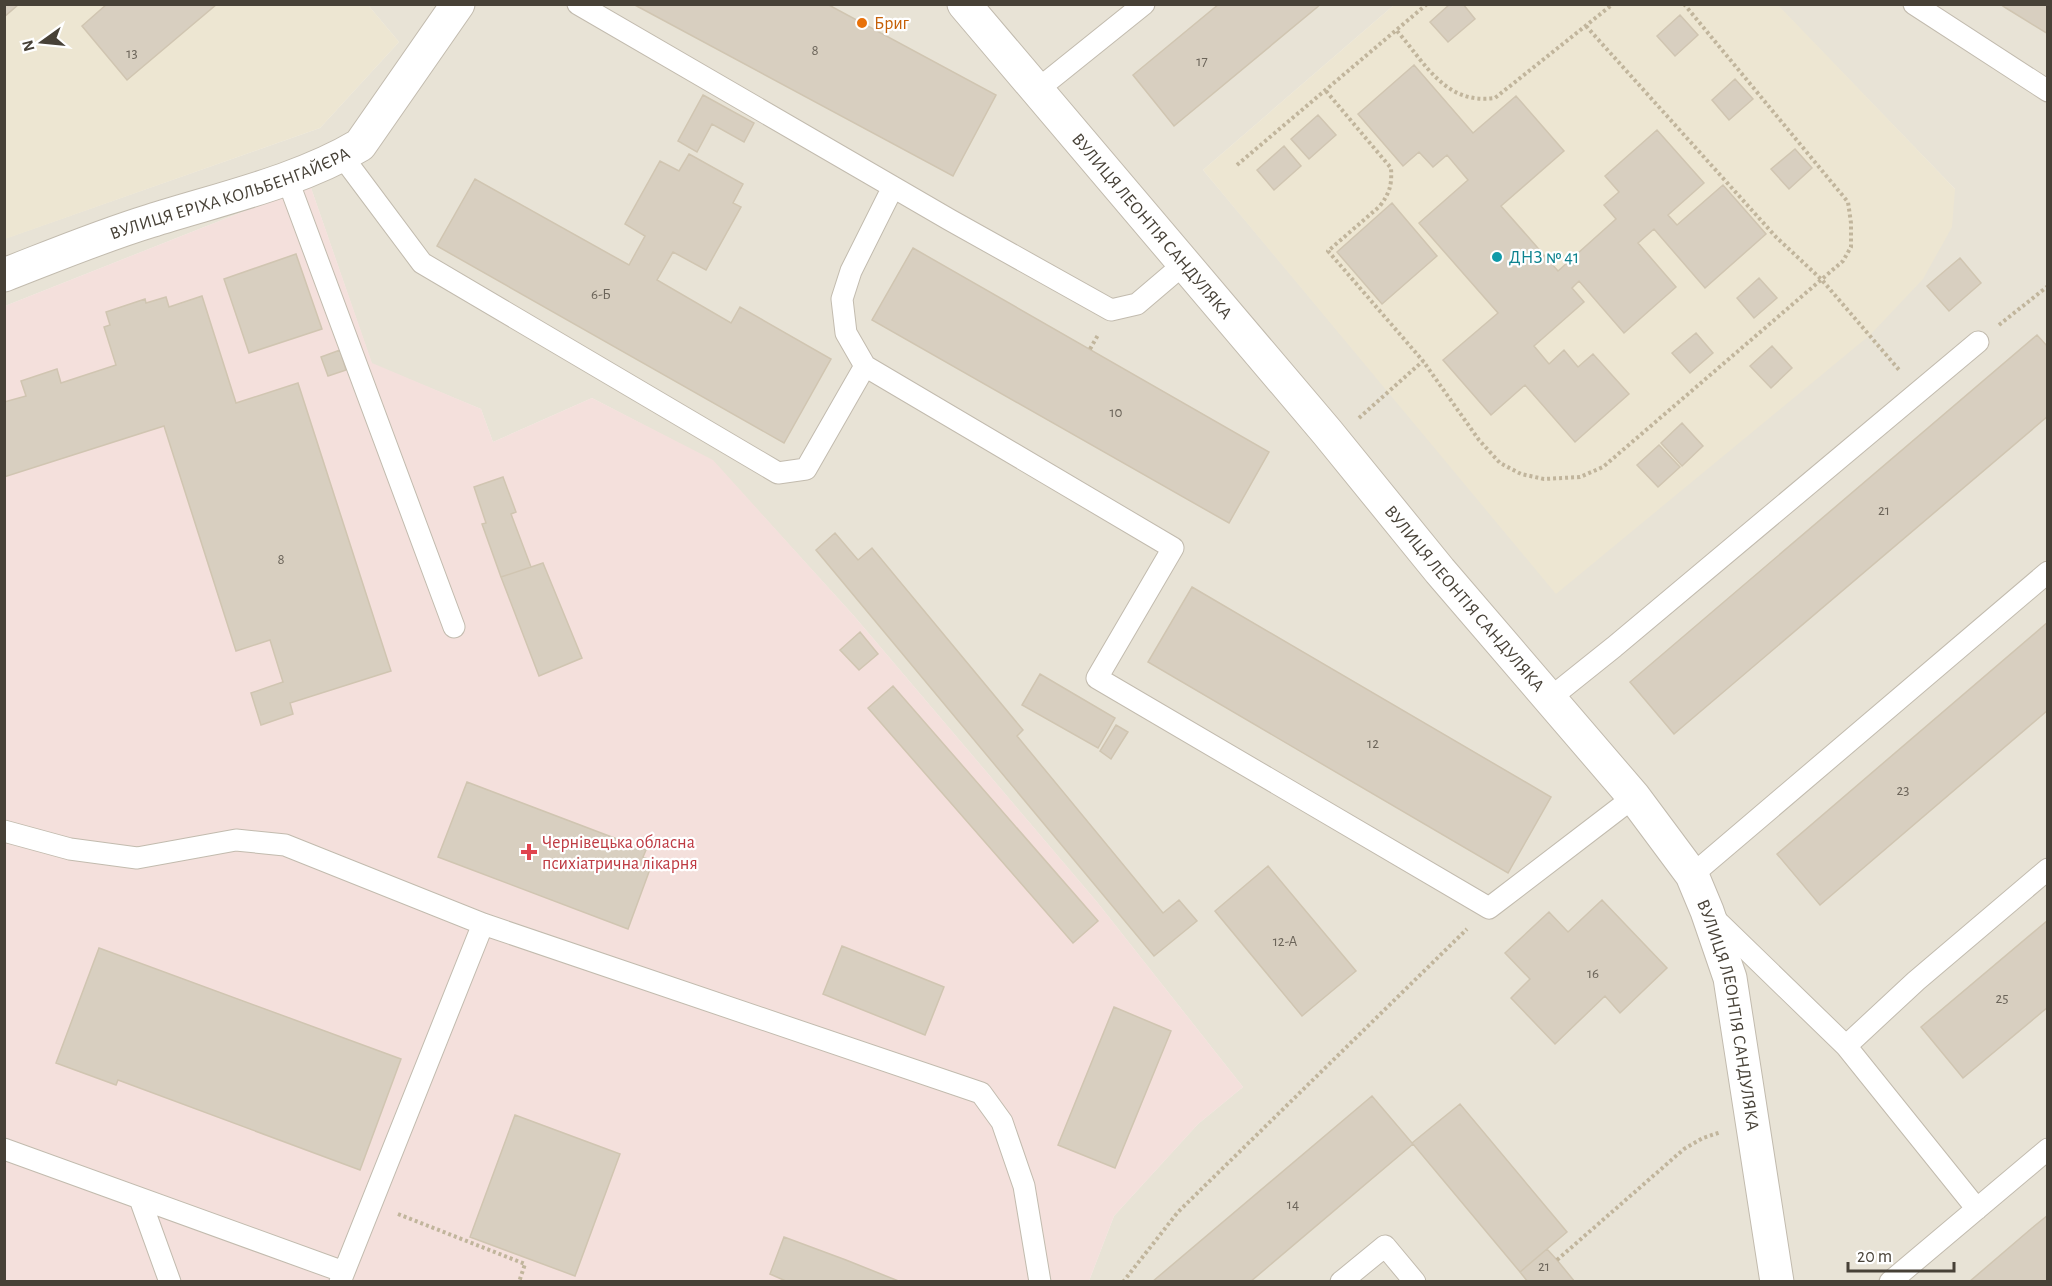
<svg xmlns="http://www.w3.org/2000/svg" width="2052" height="1286" viewBox="0 0 2052 1286" font-family="'Alegreya Sans',sans-serif">
<rect width="100%" height="100%" fill="#f4f0e8"/>
<path fill="#e8e3d6" d="M368,5H1394L1203,170L1389,392L1955,189L1777,5H2047V1281H1089L1114,1216L1198,1124L1243,1087L1097,902L854,616L713,461L592,398L493,442L481,409L372,364L310,185L5,306L4,239L320,128L399,42Z"/>
<path fill="#ede6d2" d="M1777,4L1955,189L1952,227L1923,279L1870,335L1556,594L1203,170L1394,5Z
M4,5H368L399,42L320,128L5,239Z"/>
<path fill="#f4e0dc" d="M310,185L372,363L481,409L493,442L592,398L713,460L854,616L1097,902L1243,1087L1198,1124L1114,1216L1089,1281L5,1282V306Z"/>
<path fill="#d8cfc0" stroke="#d0c5b1" stroke-width="1.5" d="M4,4H19L4,17Z
M107,4H217L127,80L82,26Z
M633,4H827L996,95L953,176Z
M1219,4H1321L1174,126L1133,75Z
M1450,4H1463L1475,19L1448,42L1430,22Z
M2000,4H2048V34L2006,8Z
M1680,15L1698,35L1675,56L1657,36Z
M1414,65L1473,133L1516,96L1564,151L1501,206L1558,271L1616,219L1604,205L1619,192L1605,176L1657,130L1704,183L1668,215L1677,225L1723,185L1766,234L1705,288L1654,229L1638,243L1676,287L1624,333L1579,281L1572,288L1584,302L1534,346L1549,364L1564,350L1578,367L1593,354L1629,394L1575,442L1525,385L1491,415L1443,360L1498,313L1419,223L1468,180L1447,155L1433,167L1419,152L1403,166L1358,114Z
M1735,79L1753,99L1729,120L1712,100Z
M703,95L754,123L744,142L712,124L697,152L678,141Z
M1318,115L1336,135L1309,159L1291,139Z
M1284,146L1301,166L1274,190L1257,170Z
M1795,149L1812,168L1789,189L1771,169Z
M689,154L743,184L733,203L741,207L706,270L673,252L657,280L731,323L740,307L831,359L784,443L437,246L475,179L629,265L645,236L625,224L660,161L679,171Z
M1392,203L1437,256L1382,304L1337,252Z
M913,248L1269,452L1229,523L872,320Z
M296,254L322,329L249,353L224,279Z
M1960,258L1981,283L1949,311L1927,286Z
M1759,278L1777,298L1754,318L1737,298Z
M202,296L236,403L298,383L391,671L290,703L293,714L261,725L251,693L283,682L270,640L236,651L164,426L4,477V402L26,396L21,381L57,369L61,383L116,365L104,327L110,325L106,312L145,299L146,303L166,297L169,307Z
M1696,333L1713,353L1690,373L1672,353Z
M2037,335L2048,347V416L1674,734L1630,682Z
M1772,346L1792,368L1771,388L1750,366Z
M340,350L346,370L328,376L321,357Z
M1682,423L1703,446L1682,466L1661,443Z
M1659,445L1680,467L1658,487L1637,465Z
M503,477L516,512L511,514L531,567L501,577L482,524L486,523L474,487Z
M835,533L858,560L872,548L1023,730L1017,736L1163,913L1179,900L1197,921L1154,956L816,550Z
M543,563L582,658L539,676L501,577Z
M1192,587L1551,797L1508,873L1148,662Z
M2048,622V710L1820,905L1777,854Z
M860,632L878,654L859,670L840,650Z
M1040,674L1115,718L1098,748L1022,705Z
M893,686L1098,921L1073,943L868,708Z
M1116,725L1128,732L1111,759L1100,751Z
M467,782L646,850L643,857L653,861L628,929L438,857Z
M1268,866L1356,971L1302,1016L1215,911Z
M1602,900L1667,968L1620,1013L1605,996L1555,1044L1511,998L1530,979L1505,953L1549,912L1568,932Z
M2048,920V1007L1963,1078L1921,1027Z
M842,946L944,987L925,1035L823,994Z
M99,948L401,1059L360,1170L118,1080L116,1085L56,1063Z
M1114,1007L1171,1031L1115,1168L1058,1145Z
M1372,1096L1412,1143L1460,1104L1567,1232L1520,1272L1413,1144L1250,1282H1152Z
M515,1115L620,1154L575,1276L470,1237Z
M2048,1215V1282H1969L2032,1228Z
M784,1237L846,1260L901,1282H788L770,1274Z
M1547,1249L1557,1260L1575,1282H1528L1520,1272Z"/>
<g fill="none" stroke-linecap="round" stroke-linejoin="round">
<g stroke="#c2bbae" stroke-width="23">
<path id="service" d="M578,4L950,220L1111,310L1137,304L1184,264
M1914,4L2048,91
M1037,90L1144,4
M342,156L422,263L778,473L806,469L865,366L1173,548L1097,678L1489,908L1634,797
M287,178L454,627
M865,366L846,333L842,299L851,271L893,187
M1549,699L1614,647L1978,342
M4,831L70,849L137,858L236,840L285,845L483,924L981,1093L1002,1122L1024,1186L1040,1282
M1692,875L2048,572
M1714,918L1846,1046L1977,1209
M1846,1046L1916,981L2048,869
M4,1149L344,1272
M140,1199L170,1282
M340,1282L483,924
M1341,1282L1385,1246L1415,1282
M1890,1282L2048,1149"/>
</g>
<g stroke="#c2bbae" stroke-width="35">
<g id="minor">
<path id="s1" d="M964,4L1327,432L1440,571L1634,797L1692,875L1707,911L1730,978L1777,1282"/>
<path id="s2" d="M4,275C53,256 101,236 150,221C219,199 298,182 360,145L458,4"/>
</g>
</g>
<path stroke="#c1b59c" stroke-width="4" stroke-dasharray="3 3" stroke-linecap="butt" d="M1586,26L1776,237L1822,280L1900,371
M1397,31C1426,64 1445,105 1495,98L1613,4
M1326,91L1391,168C1392,185 1390,192 1380,206L1328,251L1423,361
M1237,165L1427,4
M1999,325L2048,286
M1090,349L1098,335
M1359,418L1423,361L1479,440L1500,463L1521,474L1544,479L1580,477L1603,467L1843,261L1851,247V223L1848,202L1684,4
M398,1214L525,1264L519,1282
M1557,1260L1684,1149L1703,1138L1721,1132
M1123,1282L1178,1212L1467,929"/>
<use href="#service" stroke="#fff" stroke-width="21"/>
<use href="#minor" stroke="#fff" stroke-width="33"/>
</g>
<circle fill="#e8710a" stroke="#fff" stroke-width="2" cx="862" cy="23" r="6"/>
<circle fill="#0f9aa8" stroke="#fff" stroke-width="2" cx="1497" cy="257" r="6"/>
<path fill="#e0444e" stroke="#fff" stroke-width="2" d="M526 843h6v6h6v6h-6v6h-6v-6h-6v-6h6z"/>
<g text-anchor="middle" stroke-width="4.5" stroke-linejoin="round" paint-order="stroke">
<g font-size="15" fill="#6b6459">
<text x="815" y="55">8</text>
<text x="132" y="58">13</text>
<text x="1202" y="66">17</text>
<text x="601" y="299">6-Б</text>
<text x="1116" y="417">10</text>
<text x="1884" y="515">21</text>
<text x="281" y="564">8</text>
<text x="1373" y="748">12</text>
<text x="1903" y="795">23</text>
<text x="1285" y="946">12-А</text>
<text x="1593" y="978">16</text>
<text x="2002" y="1003">25</text>
<text x="1293" y="1209">14</text>
<text x="1544" y="1271">21</text>
</g>
<g font-size="18" fill="#c56008" stroke="#fff" text-anchor="start">
<text x="874" y="29">Бриг</text>
</g>
<g font-size="18" fill="#474137" stroke="#fff">
<text dy="6" stroke="none"><textPath href="#s2" startOffset="240">ВУЛИЦЯ ЕРІХА КОЛЬБЕНГАЙЄРА</textPath></text>
<text dy="6" stroke="none"><textPath href="#s1" startOffset="291">ВУЛИЦЯ ЛЕОНТІЯ САНДУЛЯКА</textPath></text>
<text dy="6" stroke="none"><textPath href="#s1" startOffset="777">ВУЛИЦЯ ЛЕОНТІЯ САНДУЛЯКА</textPath></text>
<text dy="6" stroke="none"><textPath href="#s1" startOffset="1281">ВУЛИЦЯ ЛЕОНТІЯ САНДУЛЯКА</textPath></text>
</g>
<g font-size="18" fill="#0d838f" stroke="#fff" text-anchor="start">
<text x="1509" y="263">ДНЗ № 41</text>
</g>
<g font-size="18" fill="#be3a42" stroke="#fff" text-anchor="start">
<text x="542" y="848">Чернівецька обласна<tspan x="542" dy="21">психіатрична лікарня</tspan></text>
</g>
</g>
<rect width="2052" height="1286" fill="none" stroke="#474137" stroke-width="12"/>
<g transform="translate(42 42) rotate(255)" stroke="#ffffff" stroke-width="4.5" paint-order="stroke">
<path d="M0-4.5L10 22L0 15L-10 22Z" fill="#474137"/>
<text y="-9" font-size="16" font-weight="bold" text-anchor="middle" fill="#474137">N</text>
</g>
<path d="M1848 1262v9h106v-9" fill="none" stroke="#474137" stroke-width="3"/>
<text x="1857" y="1262" font-size="18" fill="#474137" stroke="#ffffff" stroke-width="4.5" paint-order="stroke">20 m</text>
</svg>
